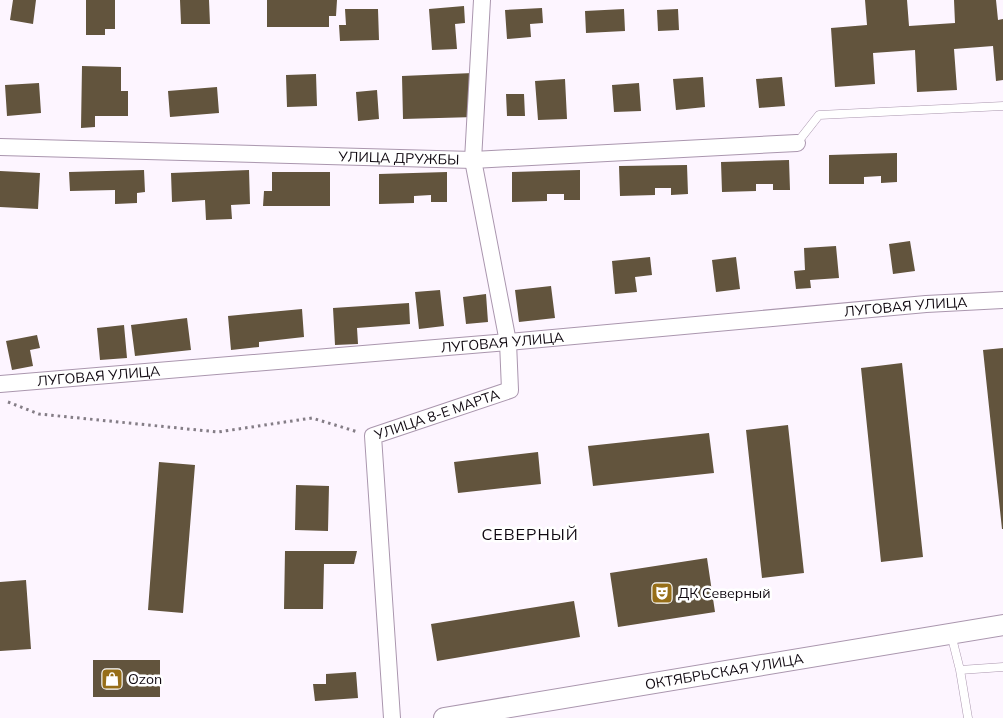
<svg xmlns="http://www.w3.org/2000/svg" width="1003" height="718" viewBox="0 0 1003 718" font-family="Mulish,sans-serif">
<rect width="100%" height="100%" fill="#fdf5ff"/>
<path fill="#62543d" d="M13,0H36L33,24L10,20Z
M86,0H115V29H105V35H86Z
M180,0H209L210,24H181Z
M267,0H337L336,16H329V27H267Z
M865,0H907L909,26L955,23L954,0H996L998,20L1003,19V80L996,81L993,46L954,49L957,90L917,92L915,50L873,53L875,84L835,87L831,28L867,25Z
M464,6L465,23L455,24L457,49L432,50L429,9Z
M542,8L543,23L530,24L531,37L507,39L505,10Z
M345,9H378L379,40L340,41L339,25H346Z
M624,9L625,31L586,33L585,11Z
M678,9L679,30L658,31L657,10Z
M82,66L121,67V91H128V116H95V127L81,128Z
M473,73L475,117L403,119L402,76Z
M316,74L317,106L287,107L286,75Z
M703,77L705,107L676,110L673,79Z
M782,77L785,106L759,108L756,79Z
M565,79L567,119L538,120L535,81Z
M39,83L41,113L7,116L5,85Z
M639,83L641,111L614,112L612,85Z
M217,87L219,113L170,117L168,91Z
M377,90L379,119L358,121L356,92Z
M506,94H524L525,116H507Z
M897,153V182L881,183V176L864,177V184H829V155Z
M789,160L790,190H773V184H756V191L722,192L721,162Z
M687,165L688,194L671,195V188H655V195L620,196L619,166Z
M144,170L145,192L137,193V203L115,204V190L70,191L69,172Z
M249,170L250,204L231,205L232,219L206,220L205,200L172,202L171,173Z
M580,170V200H564V194H547V201L512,202V172Z
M0,171L40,173L38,209L0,207Z
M272,172H330V206H263L264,191H272Z
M447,172V202H431V195L414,196V203L379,204V174Z
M910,241L915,271L893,274L889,244Z
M836,246L839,278L810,280L811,288L796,289L794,271L805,270L804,248Z
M650,257L652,275L635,277L637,292L615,294L612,261Z
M736,257L740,289L716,292L712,260Z
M551,286L555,318L519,322L515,290Z
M440,290L444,326L419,329L415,292Z
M486,294L488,322L466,324L463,297Z
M409,303L410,324L357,328L358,344L335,345L333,308Z
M302,309L304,337L259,342V347L231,350L228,316Z
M187,318L191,350L135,356L131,325Z
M124,325L127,358L100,360L97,328Z
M37,335L40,348L30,350L33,366L12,370L6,341Z
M1003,348V529H1002L983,350Z
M902,363L923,557L881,562L861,368Z
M788,425L804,573L762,578L746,430Z
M709,433L714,473L593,486L588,446Z
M538,452L541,484L458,493L454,462Z
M159,462L195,465L183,613L148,610Z
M296,485L329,486L328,531L295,530Z
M285,551H357L354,564H324L323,609H284Z
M707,558L715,612L618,627L610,573Z
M26,580L31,649L0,651V582Z
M574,601L580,637L437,661L431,624Z
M93,660H160V697H93Z
M356,672L358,698L315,701L313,684H326V674Z"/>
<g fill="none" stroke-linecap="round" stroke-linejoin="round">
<g stroke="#aa96ae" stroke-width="9">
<path id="service" d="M797,143L819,115L1003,106
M951,634L960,670L968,718
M960,670L1003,667"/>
</g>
<g stroke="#aa96ae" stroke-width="18">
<g id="minor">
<path id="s1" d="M0,147L473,160L797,143"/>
<path id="s2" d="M0,384L508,342L926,304L1003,300"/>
<path id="s3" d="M392,718L373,436L510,390L508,342L473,160L482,0"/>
</g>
</g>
<g stroke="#aa96ae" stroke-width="22">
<g id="tertiary">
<path id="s4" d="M444,718L1003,625"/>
</g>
</g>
<path stroke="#847d86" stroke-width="3" stroke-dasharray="2.5 4" stroke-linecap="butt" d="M8,402L39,414L218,432L312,418L358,432"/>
<use href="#service" stroke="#fff" stroke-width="8"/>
<use href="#minor" stroke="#fff" stroke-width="16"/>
<use href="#tertiary" stroke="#fff" stroke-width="20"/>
</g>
<defs>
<g id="theatre-square" transform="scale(1.125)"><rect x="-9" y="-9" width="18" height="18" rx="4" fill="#966e18" stroke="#fff"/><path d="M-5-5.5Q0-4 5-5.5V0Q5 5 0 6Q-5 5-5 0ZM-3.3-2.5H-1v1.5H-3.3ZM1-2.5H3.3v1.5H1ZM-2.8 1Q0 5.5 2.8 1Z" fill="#fff"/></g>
<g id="shop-square" transform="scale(1.125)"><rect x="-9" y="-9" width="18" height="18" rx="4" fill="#966e18" stroke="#fff"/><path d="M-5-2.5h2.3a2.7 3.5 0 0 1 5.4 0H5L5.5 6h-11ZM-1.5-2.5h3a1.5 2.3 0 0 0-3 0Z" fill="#fff"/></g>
</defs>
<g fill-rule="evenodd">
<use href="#theatre-square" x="662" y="593"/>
<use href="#shop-square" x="112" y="679"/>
</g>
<g text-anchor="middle" stroke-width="5" stroke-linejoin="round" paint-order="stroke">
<g font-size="14" fill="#100911" stroke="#fff">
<text dy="5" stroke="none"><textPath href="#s1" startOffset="399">УЛИЦА ДРУЖБЫ</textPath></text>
<text dy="5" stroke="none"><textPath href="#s2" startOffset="909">ЛУГОВАЯ УЛИЦА</textPath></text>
<text dy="5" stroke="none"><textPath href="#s2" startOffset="504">ЛУГОВАЯ УЛИЦА</textPath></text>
<text dy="5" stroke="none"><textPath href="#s2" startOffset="99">ЛУГОВАЯ УЛИЦА</textPath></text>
<text dy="5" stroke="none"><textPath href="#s3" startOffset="350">УЛИЦА 8-Е МАРТА</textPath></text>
<text dy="5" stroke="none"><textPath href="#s4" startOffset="284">ОКТЯБРЬСКАЯ УЛИЦА</textPath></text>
</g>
<g font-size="14" fill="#100911" stroke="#fff" text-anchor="start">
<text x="678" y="598">ДК Северный</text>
<text x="128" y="684">Ozon</text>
</g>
<g font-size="16" letter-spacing="1" fill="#100911" stroke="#fff">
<text x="530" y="540">СЕВЕРНЫЙ</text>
</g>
</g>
</svg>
